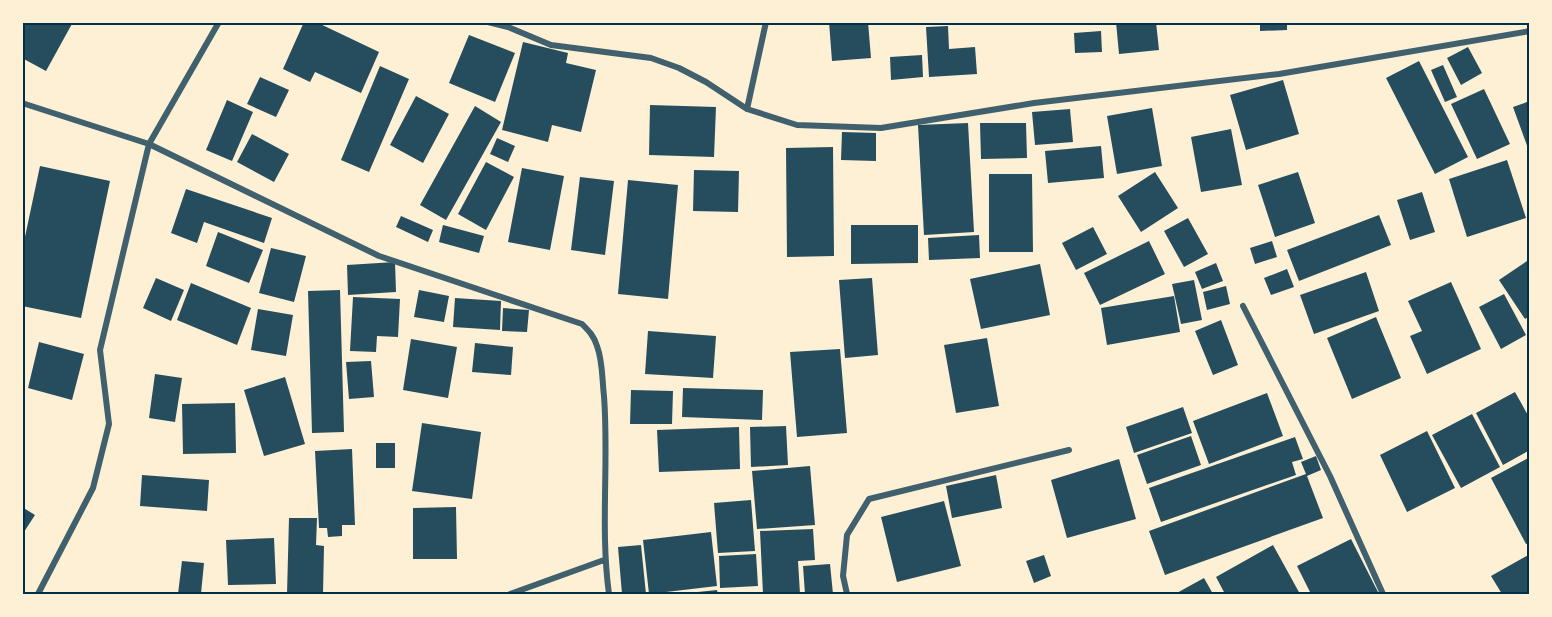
<svg xmlns="http://www.w3.org/2000/svg" width="1552" height="617" viewBox="0 0 1552 617" font-family="Raleway,sans-serif">
<rect width="100%" height="100%" fill="#fdf0d5"/>
<path fill="#264d5e" d="M22,22H73L46,71L22,58Z
M304,22H316L379,52L361,93L315,72L310,82L283,69Z
M829,22H868L871,58L832,61Z
M1116,22H1156L1159,50L1119,54Z
M1260,22H1287V30L1260,31Z
M948,26L949,49L975,47L977,74L929,77L926,27Z
M1101,31L1102,52L1075,53L1074,33Z
M469,35L515,53L495,102L449,83Z
M523,42L568,53L566,63L596,70L581,132L552,125L548,142L502,130Z
M1468,47L1482,73L1461,85L1447,58Z
M922,55L923,77L891,80L890,57Z
M1419,61L1468,157L1435,174L1386,78Z
M1443,65L1457,97L1445,102L1431,70Z
M380,66L409,79L369,172L341,160Z
M260,77L289,90L276,117L247,104Z
M1283,80L1299,134L1246,150L1230,95Z
M1484,89L1510,144L1477,159L1451,104Z
M416,96L449,114L423,163L390,145Z
M227,100L253,112L232,161L206,150Z
M1530,101V151H1529L1513,107Z
M650,105L716,107L714,157L649,155Z
M475,106L501,122L446,220L420,205Z
M1152,108L1162,166L1117,174L1107,116Z
M1070,109L1073,142L1035,145L1032,112Z
M968,123L974,232L924,235L918,125Z
M980,123H1026L1027,158L981,159Z
M1231,129L1242,185L1201,192L1191,137Z
M842,132L876,133V161L841,160Z
M252,134L289,154L274,182L237,162Z
M497,138L515,146L508,162L490,154Z
M1101,146L1104,178L1048,183L1045,151Z
M833,147L834,256L787,257L786,148Z
M1507,160L1526,218L1467,237L1449,179Z
M486,162L514,177L486,230L458,214Z
M40,166L110,181L81,318L22,306V251Z
M522,168L564,176L550,250L508,242Z
M694,170L739,171L738,212L693,211Z
M1155,172L1178,208L1141,232L1118,196Z
M1298,172L1315,223L1275,237L1258,185Z
M989,174H1032L1033,252H989Z
M580,177L614,181L605,255L571,250Z
M628,180L678,185L668,299L618,294Z
M186,189L272,218L264,243L204,222L197,243L171,233Z
M1422,192L1435,232L1410,240L1397,200Z
M1379,215L1391,245L1299,281L1287,250Z
M401,216L433,230L428,242L396,227Z
M1188,218L1208,254L1184,267L1164,231Z
M443,225L484,236L479,253L439,242Z
M851,225H918V263L851,264Z
M1093,227L1107,254L1076,270L1062,243Z
M218,232L263,250L249,283L206,266Z
M979,235L980,258L929,260L928,238Z
M1149,241L1165,274L1100,305L1084,273Z
M1272,241L1277,257L1255,264L1250,248Z
M271,248L306,256L294,302L259,293Z
M1530,259V316L1525,319L1499,280Z
M395,262L396,292L348,295L347,265Z
M1216,263L1223,281L1202,289L1195,272Z
M1040,264L1050,315L981,329L970,279Z
M1287,269L1294,287L1271,295L1264,278Z
M1366,272L1379,311L1314,334L1300,295Z
M156,278L184,290L171,321L143,308Z
M872,278L878,355L845,358L839,280Z
M1194,280L1202,320L1181,324L1172,284Z
M1451,282L1481,349L1427,374L1410,336L1422,331L1408,301Z
M191,283L251,308L237,345L177,320Z
M1226,286L1230,304L1207,310L1203,292Z
M340,290L344,432L312,433L308,291Z
M419,290L449,296L444,322L414,317Z
M1504,294L1526,335L1501,349L1479,307Z
M1174,296L1180,332L1107,345L1101,308Z
M353,297L400,299L398,337L377,336L376,352L350,351Z
M455,298L501,301L500,330L453,327Z
M503,308L529,310L527,332L502,331Z
M258,309L293,315L286,356L251,350Z
M1376,317L1401,378L1352,399L1327,338Z
M1221,320L1238,365L1213,375L1195,331Z
M648,331L716,336L713,378L645,374Z
M987,338L999,406L956,413L944,345Z
M411,339L457,347L448,398L403,390Z
M39,342L84,354L72,400L28,388Z
M475,343L513,347L511,375L472,372Z
M840,349L847,433L797,437L790,352Z
M371,361L374,397L349,399L346,362Z
M155,374L182,378L175,422L149,418Z
M285,377L305,444L264,456L244,390Z
M683,388L763,390L762,420L682,417Z
M631,390L673,391L672,424H630Z
M1515,392L1530,419V450L1503,465L1476,413Z
M1267,393L1283,436L1209,464L1193,421Z
M235,403L236,453L183,454L182,404Z
M1183,407L1192,433L1134,453L1126,427Z
M1472,414L1500,467L1461,488L1432,435Z
M422,423L481,432L472,499L412,491Z
M786,426L788,465L751,467L750,427Z
M739,427L740,469L659,472L657,430Z
M1427,431L1455,488L1407,512L1380,455Z
M1191,436L1201,465L1147,484L1137,455Z
M1295,437L1303,459L1292,462L1296,475L1161,522L1149,488Z
M376,443H395V468H376Z
M352,449L355,525H342V536L328,537L327,528H319L315,451Z
M1316,456L1321,470L1307,476L1323,518L1165,575L1149,531L1306,474L1301,462Z
M1530,457V543L1526,544L1491,478Z
M1119,459L1136,519L1067,538L1051,480Z
M810,466L815,525L757,529L752,471Z
M142,475L209,480L207,511L140,506Z
M996,475L1002,508L952,518L946,486Z
M751,500L755,551L718,553L714,503Z
M944,501L961,566L897,582L881,517Z
M22,507L35,515L22,535Z
M456,507L457,559H413V508Z
M289,518H317L316,545L324,546L323,594H287Z
M813,529L815,560L798,561L800,594H763L760,531Z
M711,532L717,586L649,594L643,540Z
M274,538L276,584L228,585L226,540Z
M1351,539L1379,594H1311L1297,566Z
M641,545L646,594H622L618,547Z
M1273,545L1300,594H1225L1216,577Z
M756,554L758,586L720,588L719,556Z
M1530,554V594H1502L1491,576Z
M1044,555L1051,576L1034,583L1026,561Z
M182,561L204,563L201,594H178Z
M830,564L833,594H805L803,566Z
M1204,578L1213,594H1175Z
M717,590L718,594H688V593Z"/>
<g fill="none" stroke-linecap="round" stroke-linejoin="round">
<path stroke="#3f606c" stroke-width="6" d="M488,22L508,27L551,45L651,58L679,68L706,82L747,109L797,125L881,128L1034,103L1279,74L1530,31
M22,103L149,144L379,256L582,324C589,331 594,336 597,346C603,362 602,380 604,396C609,462 600,529 609,594
M747,109L766,22
M1243,306L1330,476L1383,594
M38,594L93,488L109,424L100,350L149,144L219,22
M510,594L604,560
M847,594L843,576L847,535L869,499L1069,450"/>
</g>
<rect width="1552" height="617" fill="none" stroke="#fdf0d5" stroke-width="48"/>
<rect x="24" y="24" width="1504" height="569" fill="none" stroke="#003049" stroke-width="2"/>
</svg>
